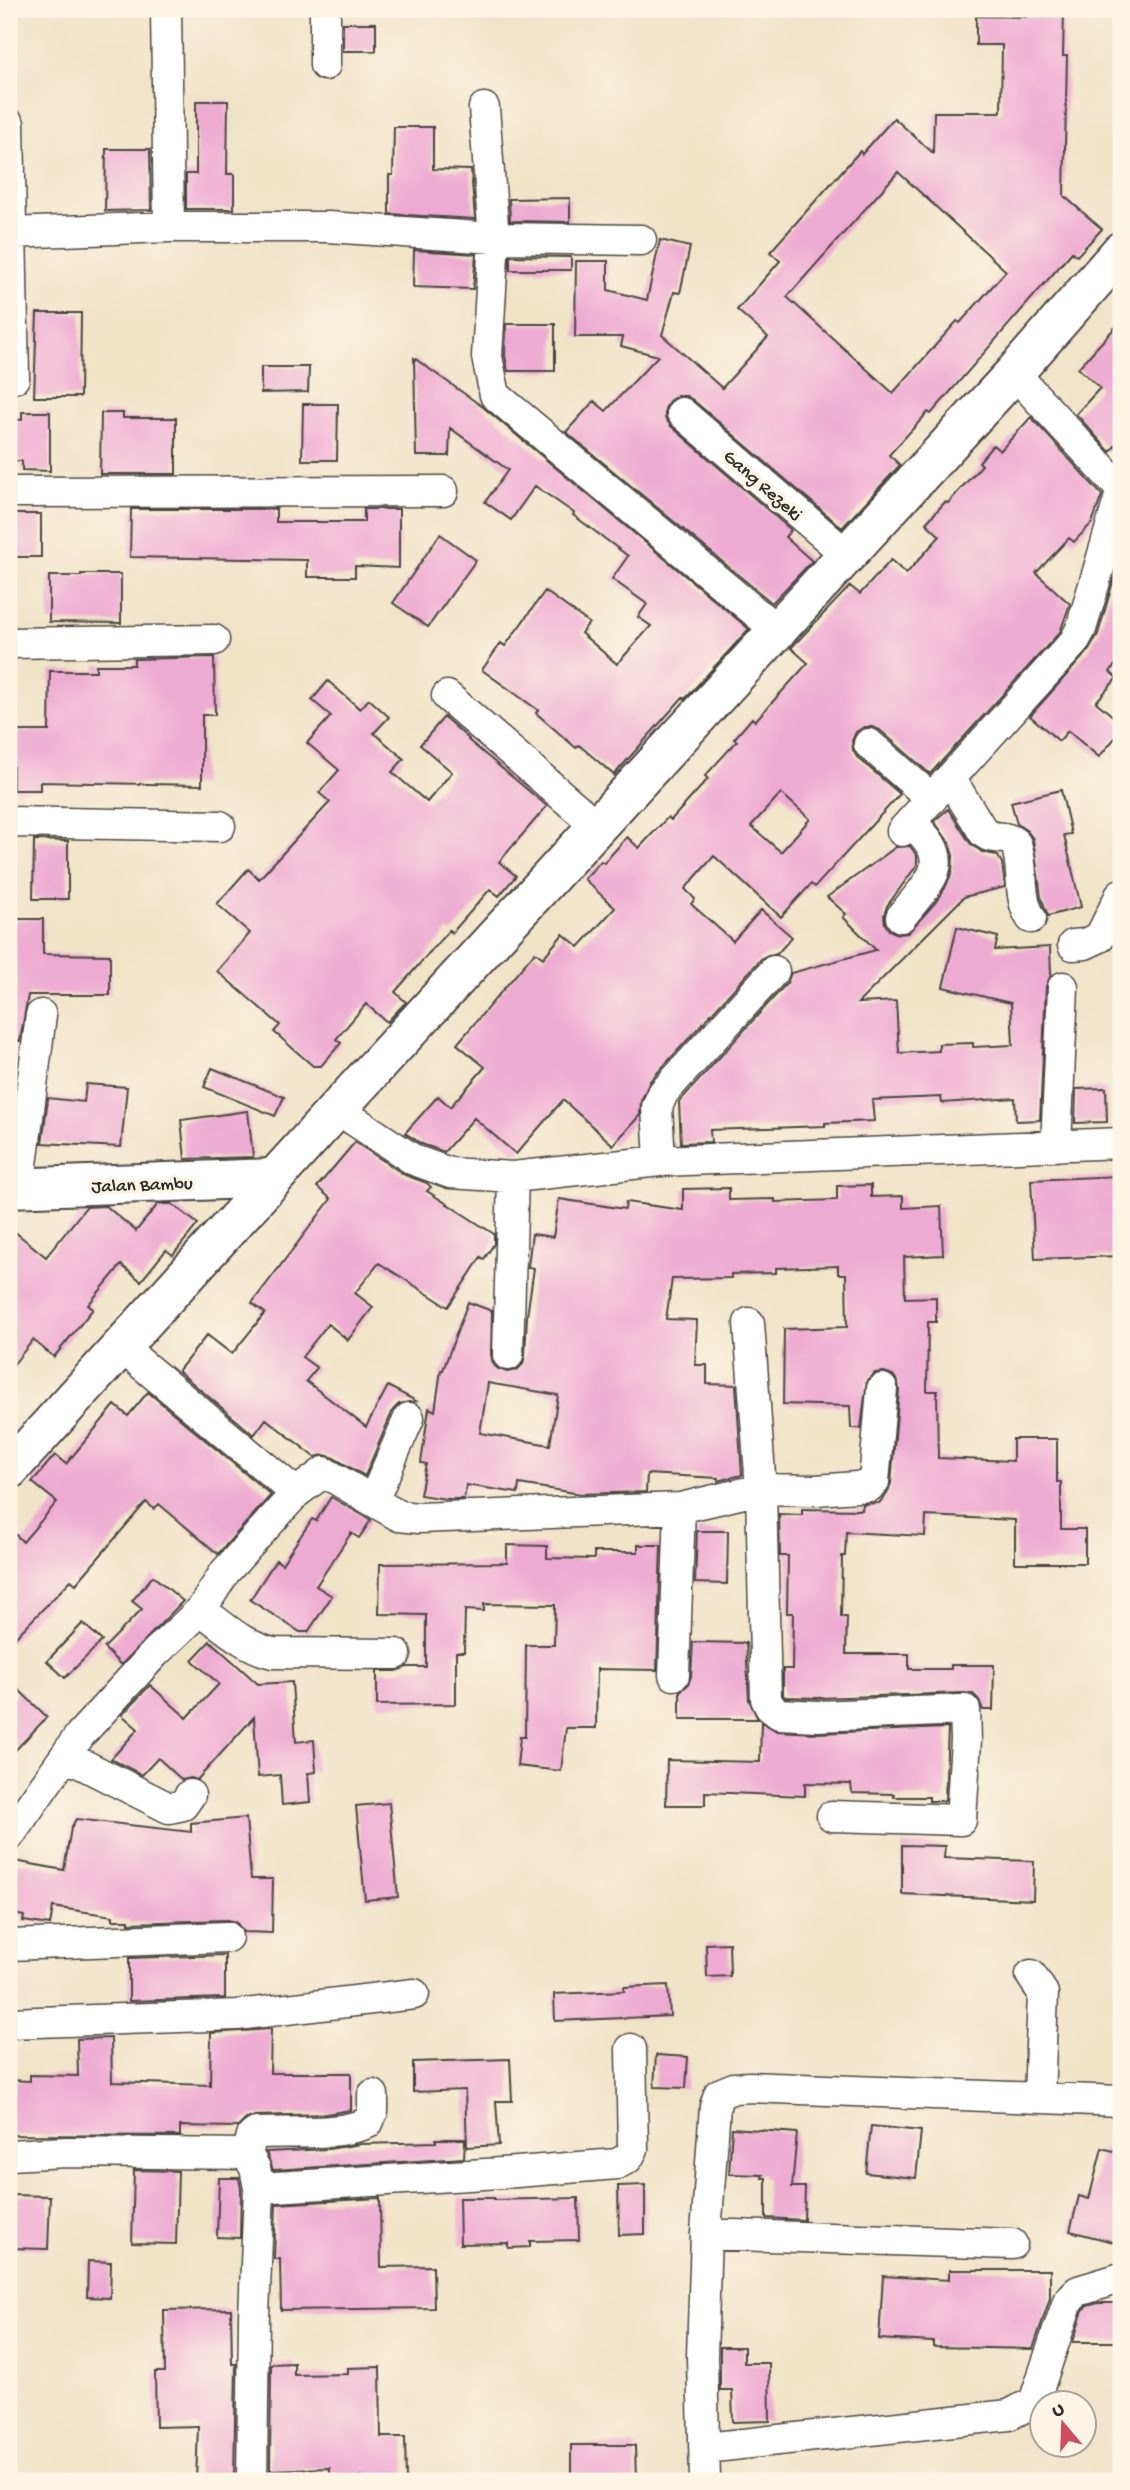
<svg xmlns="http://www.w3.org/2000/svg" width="1130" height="2490" viewBox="0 0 1130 2490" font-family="'Gochi Hand',sans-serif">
<rect width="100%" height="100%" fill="#fcf5e5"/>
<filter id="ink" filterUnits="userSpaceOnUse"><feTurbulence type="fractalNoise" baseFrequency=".0143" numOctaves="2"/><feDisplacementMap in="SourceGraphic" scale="14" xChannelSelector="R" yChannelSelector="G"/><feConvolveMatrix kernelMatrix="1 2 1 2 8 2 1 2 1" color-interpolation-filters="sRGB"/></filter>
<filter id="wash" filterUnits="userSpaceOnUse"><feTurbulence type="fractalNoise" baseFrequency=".00686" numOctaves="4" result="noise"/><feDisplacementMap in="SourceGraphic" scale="28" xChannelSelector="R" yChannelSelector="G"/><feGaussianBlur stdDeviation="1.57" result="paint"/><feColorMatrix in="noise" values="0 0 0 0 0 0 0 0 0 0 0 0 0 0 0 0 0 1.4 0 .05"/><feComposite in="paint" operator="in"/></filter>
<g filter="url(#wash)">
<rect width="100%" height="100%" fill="#f0e4c7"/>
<g id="blocks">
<path fill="#eeabd1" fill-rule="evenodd" d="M1027,9H1064L1063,56H1067L1064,196L1102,229L1077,256L1072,252L931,414L928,412L889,455L900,465L842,528L693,400L686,396H677L669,401L665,409V418L671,426L791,530L785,537L812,561L772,603L566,432L594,401L606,411L658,356L621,346L623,337H575L576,261H608V290L647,300L660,240L690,247L680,293L674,292L662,335L722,388L768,337L737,310L780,261L770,252L860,151L862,154L894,118L933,153L934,112H1001L1002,45H976V16L1026,17ZM898,172L1006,271L960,323L957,321L893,393L787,297Z
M343,23H376V51H343Z
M196,101H228L227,174H234V209H186V174H196Z
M394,127H433V169L471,170L475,219L389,214V175H393Z
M106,149H150L151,210L105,211Z
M570,198V222L510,221L509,199Z
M414,250L476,254L473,289L413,287Z
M510,256L571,257V270H510Z
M37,313H81L80,397H34Z
M1121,321V439L1110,452L1076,414L1100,388L1078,368Z
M506,324H555V371H508L505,356Z
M414,358L483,407L749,629L685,699L683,697L614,775L579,745L576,748L536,713L538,710L482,670L501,643L505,646L545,591L589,623L581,633L617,664L651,626L638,617L647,604L612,579L628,556L573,515L574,513L535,486L511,520L485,502L508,470L450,428L449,456H416Z
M261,367H309L308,392L261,393Z
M303,404H338L337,460H302Z
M22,412H50V471L22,470V461H9V419L22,420Z
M101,413H123V418H176V474H100Z
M1031,417L1102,495L1092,523L1074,542L1069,538L1036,573L1070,604L1060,632L930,774L880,730L872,727H864L856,732L852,741L853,750L857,757L900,794L815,887L811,884L781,917L714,856L685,889L695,899L691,904L733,941L761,910L792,937L777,954L768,955L761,959L650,1081L641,1101L640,1115L613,1145L563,1100L516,1154L474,1118L444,1152L422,1144L405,1133L438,1096L450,1107L485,1067L457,1044L535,952L543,958L563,934L579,947L615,908L584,879L601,861L604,863L627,837L639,848L668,817L671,820L708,779L705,776L737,741L734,739L752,718L755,721L808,663L791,648L850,586L860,594L891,560L906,574L940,536L926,523L945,502L948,503L982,465L979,462L993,445L1000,451ZM781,793L810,819L781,852L751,826Z
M131,509H276V522H364V509H399V568L355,566V577H307V560L130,557Z
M9,514H41V557H9Z
M440,534L476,560L428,627L393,603Z
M1121,554V657L1110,672L1117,678L1096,702L1121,723V731L1099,757L1068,731L1059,741L1030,716L1089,650L1098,634Z
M81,574H121V623L49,622V576H81Z
M214,657L215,715H202V785L40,782V790H13V731H49L50,671H96V665H134V659Z
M328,681L360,709L369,699L389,717L374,733L404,759L392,772L427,802L452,772L420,745L444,717L469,739L468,740L547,806L499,862L516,876L499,896L490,889L452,933L449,930L395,992L406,1002L387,1022L366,1004L336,1039L341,1043L321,1066H313L274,1032L280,1025L217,971L250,933L217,904L248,869L259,879L330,802L319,793L339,770L307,743L331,716L312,700Z
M1061,790L1071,834L1064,835L1081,907L1048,916L1041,897L1033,839L1027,831L1017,824L1011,802Z
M948,809L970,843L982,852L997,855L1002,863L1005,887L964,897L858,1003L896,1001L899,1053L939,1051V1044L973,1043V1047L1013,1045L1011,1003L943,987L957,927L998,937L995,950L1050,947L1051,975L1046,986L1040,1120L1016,1121L1015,1098L942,1103L941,1097L872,1100L874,1121L825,1123V1126L710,1130L711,1142L681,1143L679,1102L787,983L791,973L876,950L843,917L846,914L827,897L896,847L910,846L917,856V865L887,906L884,915L885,924L889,930L898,934L908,933L935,903L945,888L952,872L953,856L950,844L934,821Z
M34,840L68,841V899H33Z
M9,919H43V954L110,955V995H28L20,1041H9Z
M212,1068L284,1097L275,1116L204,1087Z
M86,1084L127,1087L121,1147L42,1143L48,1098L84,1102Z
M1106,1088L1107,1122L1075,1123L1076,1089Z
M248,1111L253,1157L185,1159L181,1120Z
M355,1142L405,1175L427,1183L431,1187L427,1191L494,1234V1244L484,1259L481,1257L448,1307L379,1263L355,1293L373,1307L348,1340L328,1324L302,1357L317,1368L306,1381L366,1427L388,1386L416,1401L399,1404L393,1410L365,1476L332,1457L324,1455L315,1457L266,1419L254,1435L178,1371L207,1335L232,1354L265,1313L252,1303L331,1199L317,1187Z
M1119,1176L1121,1256L1035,1259L1031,1180Z
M871,1185V1197L903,1196V1208L941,1206L943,1255L904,1257L905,1298L936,1297V1322H928L927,1391H937L938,1458L1013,1461V1439H1057V1482H1061V1529H1085V1563H1015V1520L926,1516L925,1536L846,1532L845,1556H842L841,1617H847L846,1654H909V1669H951V1665H994L993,1710H983L979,1700L973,1694L964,1693L817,1698L785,1697L783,1695V1669H792L793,1613H787L788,1556H780L779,1514L802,1515V1509L862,1510L863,1504L879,1503L887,1494L891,1483L899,1390L898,1382L893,1375L884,1372L875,1373L867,1380L861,1428H851L850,1406L783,1404L784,1329L847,1327L846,1274H838V1266L776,1268V1273L731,1274V1278L672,1279L666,1319L697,1320L695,1365H707V1384L736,1385L742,1475L718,1481V1478L647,1474L646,1492L581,1494L519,1484L518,1493L466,1485L464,1499H446L420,1495L426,1464L421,1463L429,1408L435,1411L441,1370H443L468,1302L492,1311L491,1354L493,1364L498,1369L507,1372L517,1370L523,1364L525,1355L527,1316L534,1268L528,1267L532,1234L553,1237L559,1199L625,1209L626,1202L683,1210V1189L729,1188V1200L775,1199V1202L837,1200V1186ZM488,1383L558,1395L550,1445L480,1433Z
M158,1204H172L198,1224L173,1255L166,1250L141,1281L121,1265L88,1305L93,1309L54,1357L33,1340L9,1370V1227L46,1257L86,1207L106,1206L136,1231Z
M148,1392L271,1495L218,1554L159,1504L154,1509L146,1502L76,1584L71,1580L9,1644V1528L23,1542L57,1502L32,1482L55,1455L66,1464L115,1405L128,1416Z
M331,1497L371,1520L359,1538L351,1533L316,1586L332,1596L308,1632H300L250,1600L276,1560L282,1564L312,1519L316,1521Z
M697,1531H728L727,1584L695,1583Z
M507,1545L547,1546V1558L594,1559V1552H638V1545H661L657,1670L597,1669L596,1728H566L561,1771L517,1766L520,1737H525L526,1645H554L555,1605L484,1604V1611L465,1610L464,1652H456V1704L377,1705V1671H396L407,1667H426V1615L379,1614L380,1564L507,1563Z
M153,1576L183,1601L121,1665L104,1648L142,1609L132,1601Z
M83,1623L102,1641L65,1678L47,1661Z
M210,1641L258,1684L292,1682L296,1742L314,1740L316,1772L308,1773L310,1802L282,1805L280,1775L258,1777L254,1717L197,1780L191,1778L182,1780L158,1758L142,1775L111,1759L138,1729L122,1715L150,1685L187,1718L219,1684L192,1660Z
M693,1642L746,1643L749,1700L758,1719H680V1691L688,1685L691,1676Z
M19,1690L47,1717L9,1757V1700Z
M761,1722L777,1731L816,1733L948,1728L945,1801H929V1797H894V1794L852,1793L851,1784L805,1783V1796L705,1792V1805H666L667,1760L760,1762Z
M389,1803L398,1897L365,1900L356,1806Z
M246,1818L251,1879H273L272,1933L243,1932L236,1922L227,1920L129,1923V1920H113V1916L53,1907L50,1925L23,1921L24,1916L9,1913V1860L64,1870L71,1828L76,1819L191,1832V1823Z
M902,1845L945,1846L944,1858L1034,1861L1033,1900L902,1894Z
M729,1943L730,1976L707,1977L706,1944Z
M225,1955V1998L129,2001V1958Z
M668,1985L670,2016L555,2021L554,1994L624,1991V1987Z
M271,2029L270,2073H351V2110L326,2114L255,2116L246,2119L238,2127L180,2126V2136L9,2135V2080L30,2081V2075L78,2076L77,2039L111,2038L112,2082L210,2085L211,2033Z
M656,2055L688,2057L686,2088L654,2087Z
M510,2059L512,2101H496L499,2145L467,2147L465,2090L413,2092V2062Z
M871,2126L921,2131L916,2178L866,2173Z
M732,2128L797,2133L792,2187H805L804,2220L766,2218V2178H762L763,2175L729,2174Z
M436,2139H465L464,2158L273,2170L266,2152L328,2149L361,2144L436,2142Z
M1102,2148L1121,2153V2244L1070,2231L1079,2196L1089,2199Z
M134,2170L178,2171L176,2244L132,2243Z
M219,2178H239L241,2189L240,2238L217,2237Z
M645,2185V2234L619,2235L618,2186Z
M9,2195L50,2196L48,2249L9,2248Z
M380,2198L381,2267L433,2266L434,2308L281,2310L280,2259H274L276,2204Z
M459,2198H494V2200L578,2198L579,2240L530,2241V2247L508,2248V2243L460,2244Z
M88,2261L111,2262L110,2298L87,2297Z
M949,2270H1050V2298L1033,2349L933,2347V2342L879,2339L883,2276L949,2280Z
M1098,2303H1121V2342H1073L1083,2310L1087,2306Z
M231,2309L232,2364H236L234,2481H196L198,2426L156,2427L155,2372H165L164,2310Z
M720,2347H744V2363H769L770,2421L733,2422L732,2390H720Z
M294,2363V2375L348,2374V2368L380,2367L381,2437H405L406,2481H363V2477L330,2478V2468L270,2470L271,2364Z
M571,2445H635L636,2481H571Z"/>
</g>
</g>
<g filter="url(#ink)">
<use href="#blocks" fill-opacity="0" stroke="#494742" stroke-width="2"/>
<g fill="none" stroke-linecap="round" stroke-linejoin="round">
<g stroke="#494742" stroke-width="33">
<path id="minor" d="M166,9L169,227
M325,9V65
M484,108L494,238L487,357L495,395L778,631
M9,124L14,378
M9,233L169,227H328L494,238L641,240
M1014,373L1121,489
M682,413L847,555
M9,492L443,491
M9,643L214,640
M447,696L597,826
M869,744L932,799
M950,778L984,833C994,841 1007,834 1016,844C1025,869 1017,896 1031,918
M9,822L220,826
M902,831L1074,642L1081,629L1121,493
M901,917C931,879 957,862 910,822
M1073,945L1085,944L1100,937L1121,894
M337,1109L414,1160L450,1173L513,1177L660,1161L1121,1143
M1056,1146L1063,987
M660,1161L657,1107L663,1093L774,971
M19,1188L41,1015
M749,1323L761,1489L766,1699L770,1707L779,1714L817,1716L965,1710L966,1740L961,1820L832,1816
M120,1346L296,1493
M508,1355L513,1177
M409,1418L373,1501L399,1516L418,1518L680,1508L761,1489L816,1490L870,1486L874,1482L882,1389
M201,1610C223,1626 245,1647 273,1653L396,1654
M674,1675L680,1508
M66,1756L169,1808L183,1805L190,1795
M9,1836L80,1735L155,1653L201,1610L225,1572L296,1493L324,1472L373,1501
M9,1945L227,1937
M1031,1975L1043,1993L1039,2098
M9,2023L237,2015L414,1994
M9,2155L66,2152L247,2154
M259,2188L517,2172L617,2164L628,2158L633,2149L631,2049
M706,2234L1012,2244
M705,2448L1009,2415L1034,2402L1068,2301L1078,2291L1121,2278
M252,2481L254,2316L259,2188L255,2168L247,2154L252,2136L256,2133C293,2131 334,2136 368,2123L373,2111V2095
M705,2481L702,2357L706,2234L715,2106L719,2094L734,2088L749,2087L1121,2101"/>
</g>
<g stroke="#494742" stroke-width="42">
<path id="tertiary" d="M9,1188L274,1178"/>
</g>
<g stroke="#494742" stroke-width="42">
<path id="secondary" d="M9,1470L337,1109L1014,373L1121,251"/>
</g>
<use href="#minor" stroke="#fff" stroke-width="30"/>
<use href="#tertiary" stroke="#fff" stroke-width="38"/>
<use href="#secondary" stroke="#fff" stroke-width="38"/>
</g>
</g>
<g text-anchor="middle" stroke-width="7" stroke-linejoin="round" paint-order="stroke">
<g font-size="19" fill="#2b2b2b" stroke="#fcf5e5">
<text transform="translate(764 484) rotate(41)" y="7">Gang Rezeki</text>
<text transform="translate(142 1183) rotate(-2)" y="7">Jalan Bambu</text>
</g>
</g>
<rect width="1130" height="2490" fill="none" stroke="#fcf5e5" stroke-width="35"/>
<g transform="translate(1063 2424) rotate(341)"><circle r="33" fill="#fcf5e5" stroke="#a8a49b" stroke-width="2"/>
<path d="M0-5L12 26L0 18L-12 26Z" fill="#d1495b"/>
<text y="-10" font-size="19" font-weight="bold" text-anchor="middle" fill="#2b2b2b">U</text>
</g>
</svg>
